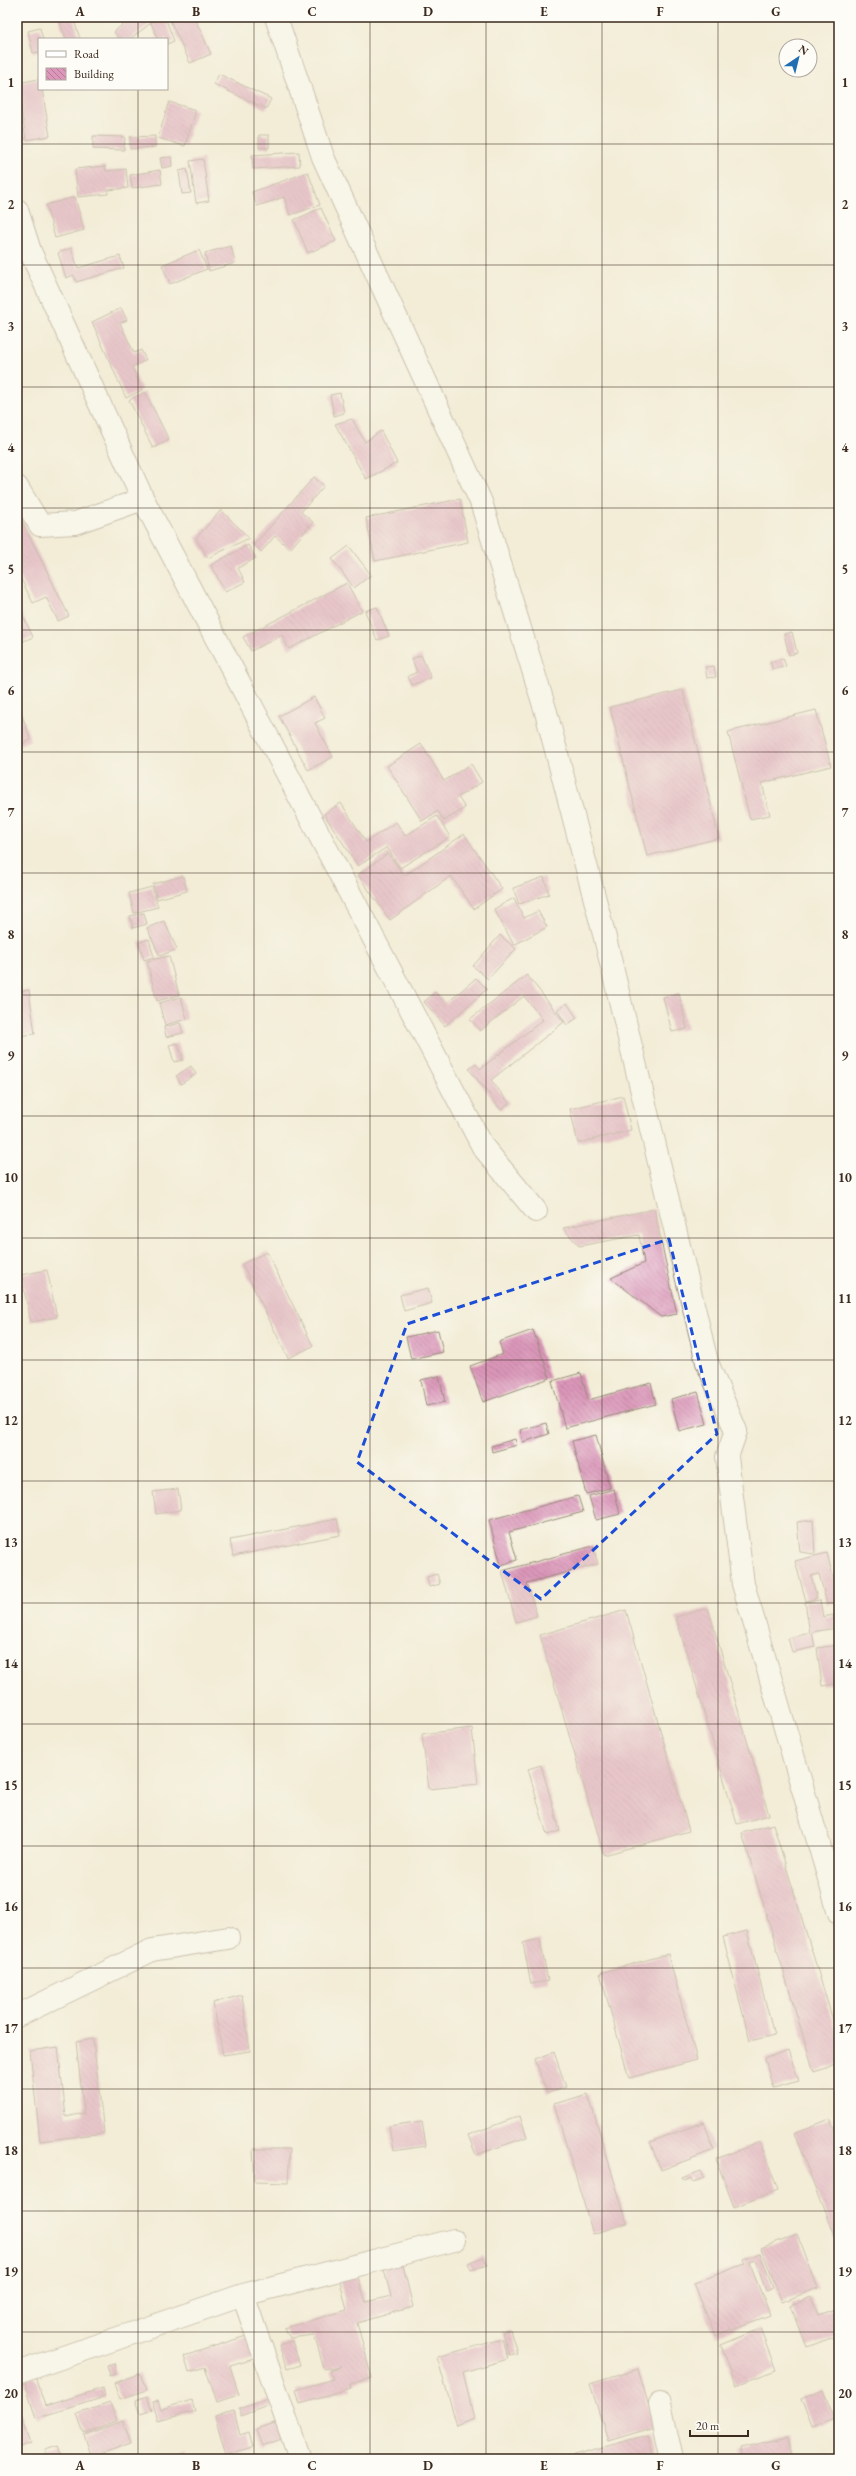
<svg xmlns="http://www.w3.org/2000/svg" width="856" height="2476" viewBox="0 0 856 2476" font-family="'EB Garamond',serif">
<defs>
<pattern id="building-back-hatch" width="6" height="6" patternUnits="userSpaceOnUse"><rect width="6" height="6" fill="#db96b9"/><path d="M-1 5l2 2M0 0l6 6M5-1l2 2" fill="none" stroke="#b37b96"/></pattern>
</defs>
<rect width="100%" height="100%" fill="#fdfcf7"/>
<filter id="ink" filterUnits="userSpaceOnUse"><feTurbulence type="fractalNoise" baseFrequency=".025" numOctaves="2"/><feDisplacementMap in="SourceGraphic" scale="8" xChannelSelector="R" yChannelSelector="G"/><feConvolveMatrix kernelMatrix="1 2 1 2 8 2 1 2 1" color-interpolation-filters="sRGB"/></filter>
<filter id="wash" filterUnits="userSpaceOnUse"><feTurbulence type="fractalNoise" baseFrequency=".012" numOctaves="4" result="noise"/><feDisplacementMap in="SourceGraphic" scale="16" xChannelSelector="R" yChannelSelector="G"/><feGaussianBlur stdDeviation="0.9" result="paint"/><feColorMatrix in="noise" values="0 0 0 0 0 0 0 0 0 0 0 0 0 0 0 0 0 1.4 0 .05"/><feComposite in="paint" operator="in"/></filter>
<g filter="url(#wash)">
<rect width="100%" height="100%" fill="#f3edd7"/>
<g id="blocks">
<path fill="url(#building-back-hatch)" d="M58,17H73L80,39H66Z
M131,17H149L151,23L130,39H119L114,32Z
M158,17H165L174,41L167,44V39H158L151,23Z
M194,17L211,54L190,63L169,18Z
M40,28L43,39H39V52L33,53L28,31Z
M17,46L22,61L17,62Z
M219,74L271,99L266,109L214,84Z
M39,79V89H42L50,136L26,140L17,83Z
M169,102L196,110L185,146L158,138Z
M259,135H269V148H259Z
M93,136L125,137L124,150L93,149Z
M155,136V147L130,149V137Z
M299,152L300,166L253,169L252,155Z
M171,157L172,166L162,168L160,158Z
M203,159L209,201L196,203L190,161Z
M105,166L106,171L126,169L128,188L108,190V194L78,197L75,169Z
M187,169L191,193L182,194L179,171Z
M160,170L162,184L132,188L130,175Z
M308,172L320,205L290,215L284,197L257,206L252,192Z
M75,197L84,230L55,238L46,205Z
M321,208L336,241L308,253L294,220Z
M231,246L235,263L209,271L205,253Z
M71,248L78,268L120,256L124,268L76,282L74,275L66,278L58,253Z
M199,250L207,269L170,284L162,265Z
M121,308L127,320L120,323L134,353L141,350L146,360L132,367L142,390L126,398L92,322Z
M145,392L169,440L153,448L129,400Z
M340,393L344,413L334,416L330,395Z
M352,419L365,442L381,431L397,463L366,479L335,424Z
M314,477L324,486L301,512L313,522L290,549L275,536L261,552L254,545Z
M460,499L468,542L375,561L366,518Z
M221,510L249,538L208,558L196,538Z
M17,511L69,616L58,621L46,597L33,603L17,571Z
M248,545L256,558L238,568L245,582L225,592L211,565Z
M349,546L371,575L354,588L332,559Z
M347,583L362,611L289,649L282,635L251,651L243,637Z
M19,607L33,637L17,644V608Z
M377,607L389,636L377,640L365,611Z
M792,632L797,653L789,655L784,634Z
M421,655L431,678L412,685L408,676L417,672L412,659Z
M783,658L786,666L773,670L770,662Z
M714,666L716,677L707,678L705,667Z
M683,690L719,838L647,856L610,707Z
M314,697L325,718L315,723L333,757L308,770L279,716Z
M17,702L31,740L17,746Z
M816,710L831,766L762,783L770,815L750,819L728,732Z
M421,744L444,781L471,764L482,782L458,797L465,808L444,821L438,811L422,821L387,766Z
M341,803L366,842L396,822L405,836L437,816L450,837L400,868L387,847L358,866L324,814Z
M464,834L502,889L474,909L451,876L390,920L358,875L388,853L404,876Z
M183,876L187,891L157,899L153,884Z
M544,877L549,894L519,904L513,888Z
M152,887L158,907L134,913L129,893Z
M514,898L524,918L538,911L547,927L514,945L494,909Z
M144,913L147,924L133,928L130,916Z
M164,921L177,949L160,956L147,928Z
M500,935L516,949L488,979L473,966Z
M149,939L154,957L144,960L139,942Z
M169,956L179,995L157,1001L147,961Z
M527,975L564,1022L491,1080L509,1103L501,1110L469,1069L476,1064L480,1069L543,1020L524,996L480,1031L470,1019Z
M476,978L487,989L445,1026L424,1002L435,992L446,1004Z
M29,990L35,1034L17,1036V992Z
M679,993L687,1029L672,1032L663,997Z
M181,997L187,1019L165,1025L159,1003Z
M567,1003L577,1018L567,1025L557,1010Z
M180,1023L183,1033L166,1037L164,1027Z
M178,1043L183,1060L174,1062L169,1045Z
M191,1066L196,1074L181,1084L176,1076Z
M623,1096L631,1130L578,1143L570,1109Z
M654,1209L677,1314L661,1317L611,1278L644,1263L639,1235L579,1246L563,1228Z
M267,1252L313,1346L288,1358L242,1264Z
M47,1270L57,1317L31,1322L21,1275Z
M428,1288L432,1303L404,1311L400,1295Z
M438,1330L443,1352L411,1359L406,1337Z
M533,1330L550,1378L483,1402L470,1366L503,1354L499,1342Z
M581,1373L588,1400L651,1383L656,1404L565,1428L552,1381Z
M439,1376L445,1402L426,1406L421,1380Z
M698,1392L707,1424L679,1431L671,1399Z
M546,1423L549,1434L523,1442L520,1430Z
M596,1435L610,1488L586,1494L572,1441Z
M515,1439L517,1445L492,1452L491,1446Z
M178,1489L181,1510L156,1514L153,1492Z
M614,1489L620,1514L596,1520L589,1496Z
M578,1496L583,1512L509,1532L517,1560L501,1565L489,1520Z
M337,1519L340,1535L233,1556L230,1540Z
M813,1520L815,1554L800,1552L797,1522Z
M593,1546L598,1564L527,1583L537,1616L516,1622L502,1571Z
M827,1553L839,1601L827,1604L819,1574L811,1576L817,1598L806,1601L795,1561Z
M437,1574L440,1584L429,1587L427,1577Z
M820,1600L823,1617L833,1615L836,1628L812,1632L815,1647L792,1652L788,1638L810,1633L805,1602Z
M708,1608L769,1815L737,1824L676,1617Z
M626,1610L689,1831L604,1855L540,1635Z
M839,1645V1683L822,1686L817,1648Z
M472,1728L478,1784L429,1789L422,1734Z
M541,1765L560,1831L547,1835L528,1769Z
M773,1824L839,2040V2064L814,2072L742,1833Z
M747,1931L774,2035L750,2041L723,1937Z
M540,1939L548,1981L531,1984L523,1943Z
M668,1954L697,2060L629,2078L600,1973Z
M242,1995L250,2051L223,2055L213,2003Z
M93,2039L104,2133L40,2141L30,2051L58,2047L66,2117L84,2113L76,2042Z
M788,2050L799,2081L773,2088L765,2059Z
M554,2052L566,2087L547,2093L535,2059Z
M588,2094L627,2223L593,2234L554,2104Z
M520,2116L527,2137L476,2155L468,2135Z
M830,2119L839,2142V2249L794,2133Z
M422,2121L426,2146L393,2151L389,2126Z
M704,2122L714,2150L661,2170L650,2142Z
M760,2142L778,2190L734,2207L716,2159Z
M253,2149H290L288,2183L255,2182Z
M701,2171L704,2178L693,2182L692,2178L684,2181L682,2178Z
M797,2234L818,2288L782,2302L761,2248Z
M760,2253L773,2288L766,2291L755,2260L749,2262L770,2315L715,2336L694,2283L745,2264L743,2259Z
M484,2257L487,2265L471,2270L468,2263Z
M402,2261L413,2307L357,2323L372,2378L350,2384L351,2389L300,2404L296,2390L333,2379L330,2370L342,2366L324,2369L314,2335L290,2338L285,2328L347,2310L339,2278L357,2274L366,2302L391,2296L383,2266Z
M811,2297L818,2315L839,2308V2335L807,2347L791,2305Z
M760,2329L776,2370L736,2385L721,2345Z
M510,2330L517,2353L509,2355L502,2332Z
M246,2336L254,2359L230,2366L239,2395L217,2402L205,2367L189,2372L184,2356Z
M502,2339L508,2359L463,2372L474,2419L457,2426L437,2357Z
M292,2341L300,2365L287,2369L279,2345Z
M114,2363L116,2374L110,2376L107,2365Z
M638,2369L655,2427L608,2441L590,2384Z
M140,2374L146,2390L120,2399L114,2383Z
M35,2376L45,2406L103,2388L105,2397L36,2418L24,2379Z
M823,2390L835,2420L812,2429L801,2399Z
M147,2396L152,2410L141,2414L136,2400Z
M271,2398L274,2404L241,2416L239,2409Z
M158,2400L161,2409L192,2400L195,2411L158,2421L153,2401Z
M17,2403L31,2443L17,2448Z
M110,2403L117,2421L84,2433L77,2414Z
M234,2411L240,2435L248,2432L252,2447L226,2455L215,2416Z
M123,2421L131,2443L92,2457L84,2435Z
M281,2421L287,2437L262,2446L256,2429Z
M648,2435L654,2459H560Z
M788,2437L793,2459H744L741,2448Z
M58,2445L62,2459H48L45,2449Z
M186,2455L187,2459H177L176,2458Z"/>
</g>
</g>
<g filter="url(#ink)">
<use href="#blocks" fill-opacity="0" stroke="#978c7a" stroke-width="1"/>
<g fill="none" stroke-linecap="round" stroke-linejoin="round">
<g stroke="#978c7a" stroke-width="24">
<path id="minor" d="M276,17L323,157L481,502L546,712L605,938L707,1362L736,1431L727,1457L743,1584L839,1913
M17,210L30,251L143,499
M17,487L40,525L75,523L143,499L483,1147L536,1211
M17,2016L152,1950L228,1938
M243,2295L300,2459
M17,2373L243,2295L454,2240
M660,2404L672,2459"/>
</g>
<use href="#minor" stroke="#fff" stroke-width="22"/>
</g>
</g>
<path d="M0 0H856V2476H0ZM669,1239L717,1434L541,1599L357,1462L407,1324Z" fill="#f3edd7" fill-opacity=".55" fill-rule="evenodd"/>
<path fill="none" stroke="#1d4ed8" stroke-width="3" stroke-dasharray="8 5" stroke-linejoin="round" d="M669,1239L717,1434L541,1599L357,1462L407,1324Z"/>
<path fill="none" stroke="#3b2a1e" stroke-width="1" stroke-opacity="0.55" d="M138,17V39M254,17V2459M370,17V2459M486,17V2459M602,17V2459M718,17V2459M138,89V2459M17,144H839M17,265H839M17,387H839M17,508H839M17,630H839M17,752H839M17,873H839M17,995H839M17,1116H839M17,1238H839M17,1360H839M17,1481H839M17,1603H839M17,1724H839M17,1846H839M17,1968H839M17,2089H839M17,2211H839M17,2332H839"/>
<rect width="856" height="2476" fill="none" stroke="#fdfcf7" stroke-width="44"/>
<rect x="38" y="38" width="130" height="52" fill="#fdfcf7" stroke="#afa8a0"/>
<rect x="46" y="51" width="20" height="6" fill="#ffffff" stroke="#afa8a0"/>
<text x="74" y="58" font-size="12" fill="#3b2a1e">Road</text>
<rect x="46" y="68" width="20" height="12" fill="url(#building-back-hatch)" stroke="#afa8a0"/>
<text x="74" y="78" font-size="12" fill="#3b2a1e">Building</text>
<g transform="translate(798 58) rotate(35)"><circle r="19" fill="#fdfcf7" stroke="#afa8a0"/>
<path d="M0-3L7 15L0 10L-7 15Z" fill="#1f6fb2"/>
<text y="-6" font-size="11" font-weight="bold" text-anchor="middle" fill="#3b2a1e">N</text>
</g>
<path d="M690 2430v6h58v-6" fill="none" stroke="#3b2a1e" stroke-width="2"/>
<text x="696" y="2430" font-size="12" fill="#3b2a1e" stroke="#fdfcf7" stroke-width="3" paint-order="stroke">20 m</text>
<rect x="22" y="22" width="812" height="2432" fill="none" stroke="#3b2a1e" stroke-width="1.5"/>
<g font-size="13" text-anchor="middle" font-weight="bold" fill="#3b2a1e">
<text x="80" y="16">A</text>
<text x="196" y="16">B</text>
<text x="312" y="16">C</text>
<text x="428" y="16">D</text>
<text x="544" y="16">E</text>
<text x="660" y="16">F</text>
<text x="776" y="16">G</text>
<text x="11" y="87">1</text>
<text x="845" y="87">1</text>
<text x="11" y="209">2</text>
<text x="845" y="209">2</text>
<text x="11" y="331">3</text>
<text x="845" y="331">3</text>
<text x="11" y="452">4</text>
<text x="845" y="452">4</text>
<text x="11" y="574">5</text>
<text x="845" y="574">5</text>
<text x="11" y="695">6</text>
<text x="845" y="695">6</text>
<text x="11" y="817">7</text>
<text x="845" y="817">7</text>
<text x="11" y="939">8</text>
<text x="845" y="939">8</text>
<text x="11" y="1060">9</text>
<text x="845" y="1060">9</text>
<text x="11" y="1182">10</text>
<text x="845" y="1182">10</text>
<text x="11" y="1303">11</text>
<text x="845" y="1303">11</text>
<text x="11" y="1425">12</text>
<text x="845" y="1425">12</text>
<text x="11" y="1547">13</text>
<text x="845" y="1547">13</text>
<text x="11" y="1668">14</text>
<text x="845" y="1668">14</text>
<text x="11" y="1790">15</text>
<text x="845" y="1790">15</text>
<text x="11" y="1911">16</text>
<text x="845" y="1911">16</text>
<text x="11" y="2033">17</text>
<text x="845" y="2033">17</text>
<text x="11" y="2155">18</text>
<text x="845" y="2155">18</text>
<text x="11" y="2276">19</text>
<text x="845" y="2276">19</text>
<text x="11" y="2398">20</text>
<text x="845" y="2398">20</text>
<text x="80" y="2470">A</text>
<text x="196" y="2470">B</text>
<text x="312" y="2470">C</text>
<text x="428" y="2470">D</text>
<text x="544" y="2470">E</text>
<text x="660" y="2470">F</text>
<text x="776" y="2470">G</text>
</g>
</svg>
